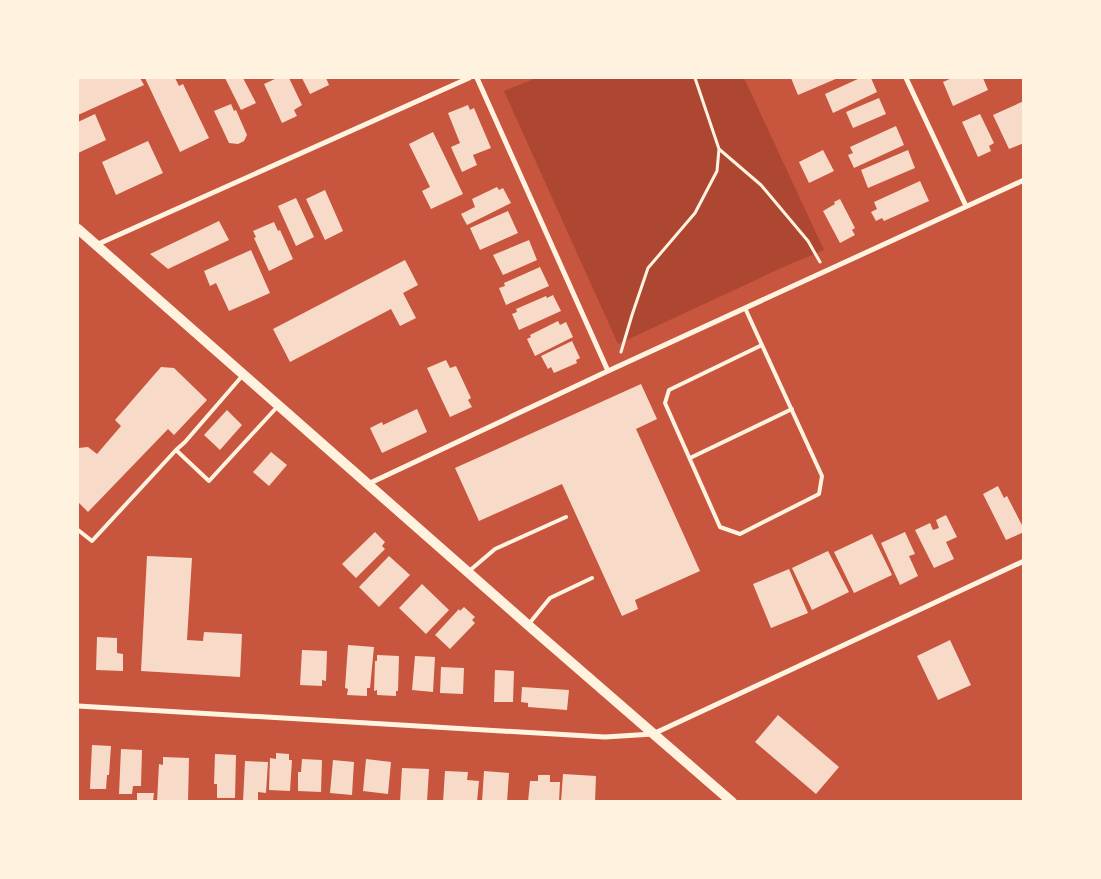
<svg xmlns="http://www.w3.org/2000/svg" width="1101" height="879" viewBox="0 0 1101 879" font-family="'Asap Condensed',sans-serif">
<rect width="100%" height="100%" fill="#c8553d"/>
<path fill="#ae4732" d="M536,78H744L824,250L788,265L618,344L504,91Z"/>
<path fill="#f7dbc8" d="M78,78H140L144,85L78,115Z
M145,78H175L179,86L183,84L209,138L180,152Z
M225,78H243L256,103L241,110Z
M277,78H289L302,105L294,110L297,116L282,123L264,84Z
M302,78H326L329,85L310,94Z
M791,78H838L798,95Z
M860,78H871L877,92L833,113L825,94Z
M952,78H983L988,90L953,106L943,82Z
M879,98L886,114L853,128L846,112Z
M1024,101V143L1009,149L993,115Z
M231,104L234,111L236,110L247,135L244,141L238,144L229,143L214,111Z
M468,105L470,110L474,108L491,148L473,155L477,165L462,172L451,147L460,143L448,113Z
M95,114L106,140L78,153V122Z
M980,114L994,143L989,146L991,151L978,157L962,122Z
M896,126L904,145L854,168L848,155L853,153L850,147Z
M433,132L463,194L431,209L422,191L430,187L409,144Z
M148,141L163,173L116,195L102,162Z
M823,150L834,171L809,183L799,162Z
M908,150L915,168L868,188L861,170Z
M920,181L929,201L884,221L882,218L876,221L871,212L877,209L874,202Z
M497,187L499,190L503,188L511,203L467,225L461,214L475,207L472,199Z
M325,190L343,231L325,240L306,199Z
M296,198L314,237L296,246L278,206Z
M840,199L855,228L852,230L855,235L840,243L823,211L835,204L834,202Z
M508,211L518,233L480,250L470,228Z
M219,221L229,240L168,269L150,254Z
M274,222L278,231L280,230L293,259L269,271L254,238L256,237L253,231Z
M529,240L537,260L503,275L493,255Z
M251,250L270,293L229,311L216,283L210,286L204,271Z
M405,260L418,285L403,293L416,318L400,326L391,309L290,362L273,329Z
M540,267L549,286L506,305L499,288L505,286L504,283Z
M553,295L561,311L519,330L512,314L517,312L516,309L546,296L547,298Z
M558,321L560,325L566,322L573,337L535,356L527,339L531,337L530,335Z
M572,341L580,358L576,360L577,363L554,373L551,367L548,369L541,356Z
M446,360L450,368L456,366L471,398L468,400L472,407L450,417L427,368Z
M161,367L174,368L207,400L174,435L168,429L88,512L78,502V448L88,447L97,454L121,426L115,420Z
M641,384L657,419L636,429L700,571L635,600L638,609L622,616L562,484L479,521L455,468Z
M417,409L427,432L382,453L370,428L382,422L383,425Z
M227,410L242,425L220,450L204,435Z
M271,452L287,465L269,486L253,472Z
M998,486L1004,498L1007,496L1024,529V532L1006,540L983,494Z
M946,515L957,537L946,542L954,559L934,568L915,530L930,523L933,530L939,528L936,520Z
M375,532L385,542L382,546L385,549L356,578L342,564Z
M905,532L915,554L909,556L918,576L900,585L881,543Z
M872,534L892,575L854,593L834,552Z
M828,551L849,592L812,610L792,568Z
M147,556L192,558L187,640L203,641L204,632L242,634L240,677L141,671Z
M389,556L410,575L379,607L359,587Z
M789,569L808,613L771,628L753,584Z
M422,584L449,610L426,634L399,608Z
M464,607L475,617L472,620L475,623L450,649L435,635L459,609L460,611Z
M97,637L117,638V653L123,654V671L96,670Z
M950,640L971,685L938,700L917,656Z
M348,645L374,647L370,688H367V696L347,695L348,689L345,688Z
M302,650L327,651L326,681L322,680V686L300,685Z
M377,655L399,656L398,691H396V696L377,695V690L374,691L375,661H377Z
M415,656L435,657L433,692L412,690Z
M441,667L464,668L463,694L440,693Z
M495,670L514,671L513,702H494Z
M522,687L569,690L567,710L528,707V703L521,702Z
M778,715L839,767L816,794L755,742Z
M92,745L111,746L109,775H107L106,789H90Z
M121,749L142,750L141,786H133L132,794H119Z
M276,753L289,754V760H292L290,791L269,790L270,758L276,759Z
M215,754L236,755L235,798H217V784H214Z
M163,757L189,758L188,802H157L159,764L163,765Z
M302,759L322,760L321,792L298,791V772H301Z
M366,759L391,762L388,794L363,791Z
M333,760L354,762L352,795L330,793Z
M245,761L268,762L266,793L258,792V802H243Z
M402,768L429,769L427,802H400Z
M445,771L468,772L467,780L479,781L477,802H443Z
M484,771L509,773L507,802H482Z
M563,774L596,776L595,802H561Z
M538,775H550V782H560L559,802H528L530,781H538Z
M137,793H154L153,802H137Z"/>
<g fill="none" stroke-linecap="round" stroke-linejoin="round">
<path stroke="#fff3e0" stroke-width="3" d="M719,149L761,185L808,241L820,262
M621,352L632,315L648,268L695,213L717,171L719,149L695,78"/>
<path stroke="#fff3e0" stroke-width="4" d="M745,308L822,476L819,494L740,534L720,527L665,403L669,390L762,345
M176,450L209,481L278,406
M690,458L792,409
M78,530L92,541L176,450L185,442L243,375
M468,572L495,549L566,517
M528,625L550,598L592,578"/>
<path stroke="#fff3e0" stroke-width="5" d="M477,78L608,371
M906,78L966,206
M96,245L469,78
M368,484L608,371L1024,180
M78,706L605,737L653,734L1024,561"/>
<path stroke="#fff3e0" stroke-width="10" d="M78,229L528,625L732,802"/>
</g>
<rect width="1101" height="879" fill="none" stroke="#fff3e0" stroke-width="158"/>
</svg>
